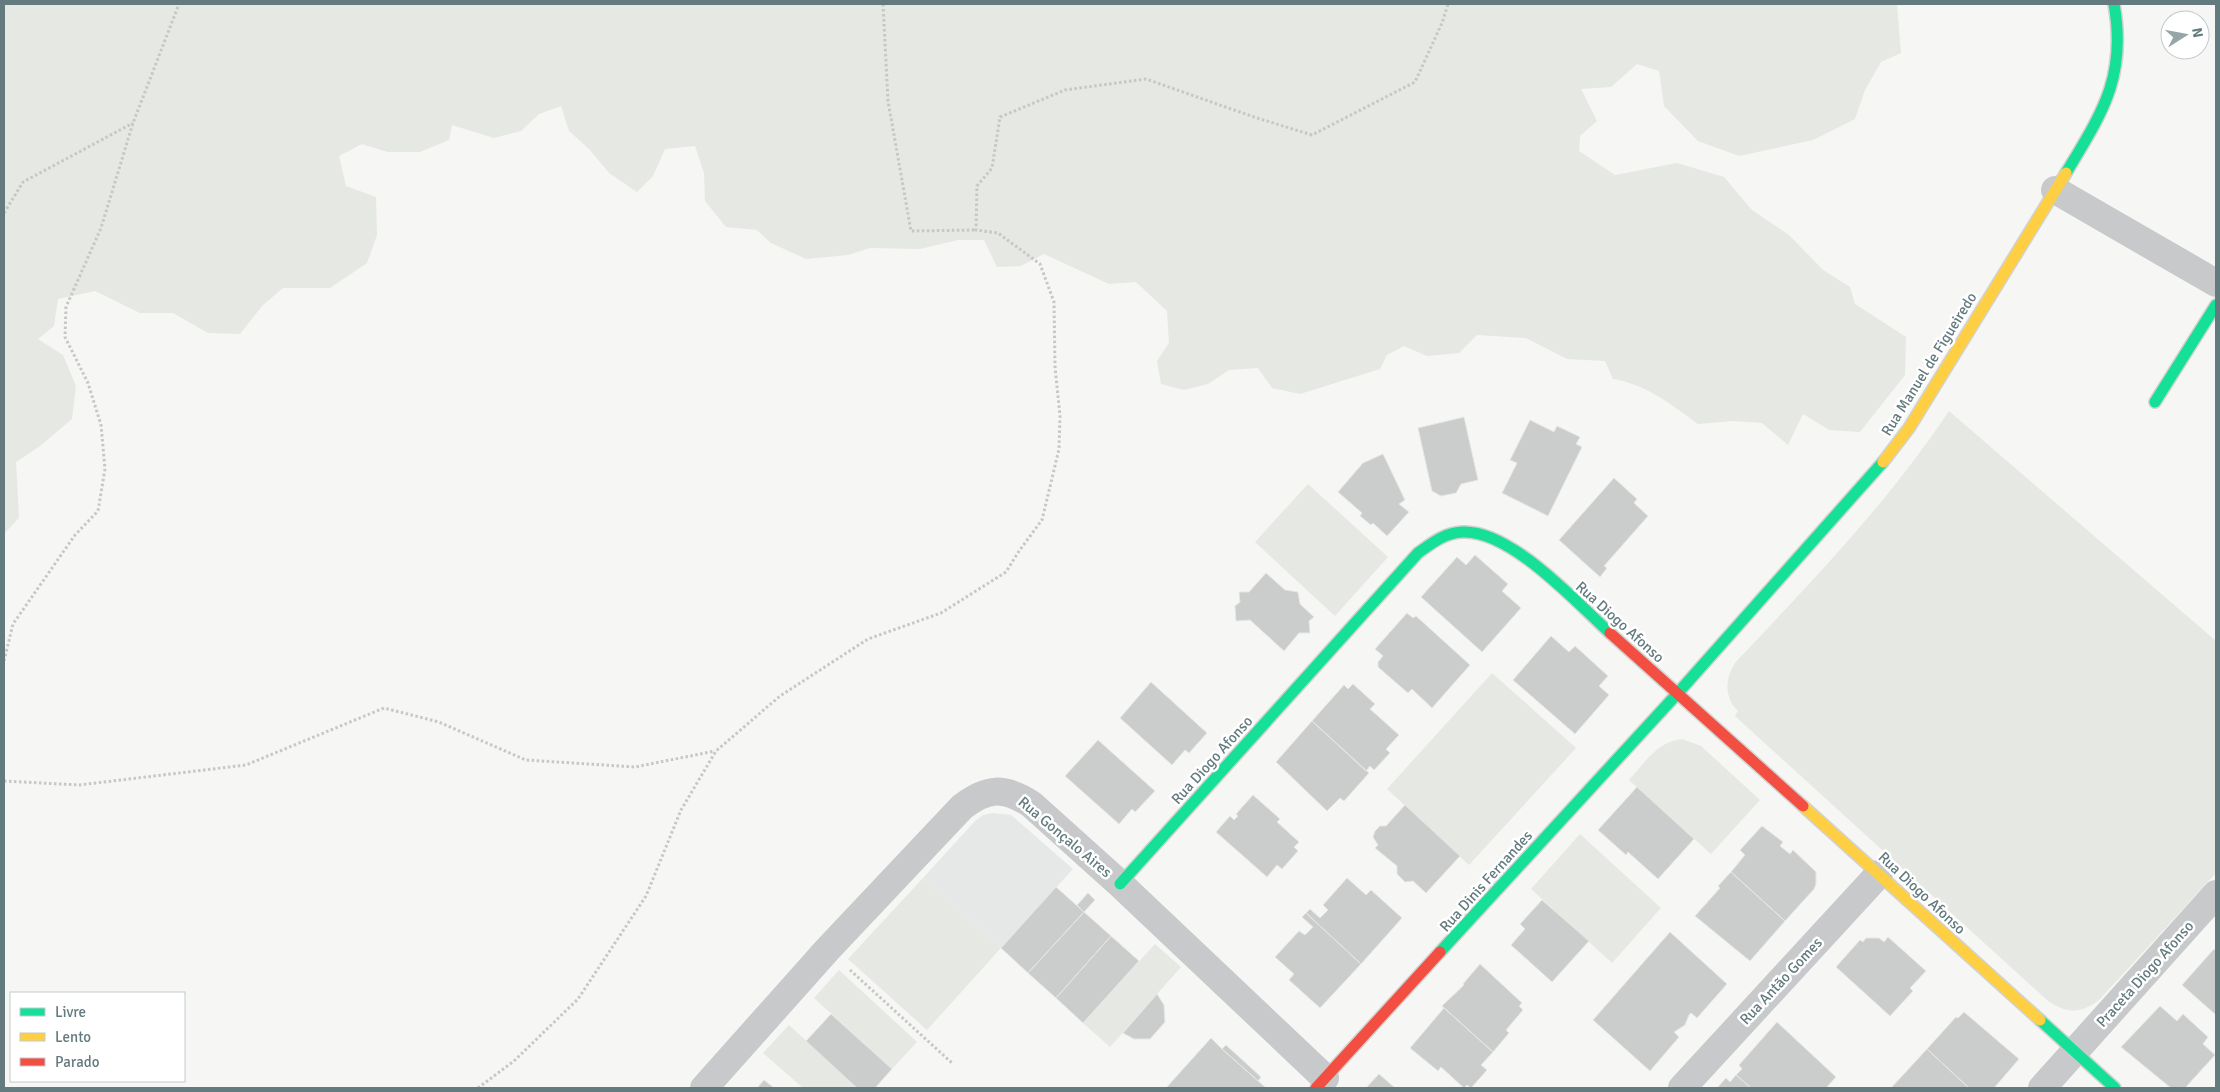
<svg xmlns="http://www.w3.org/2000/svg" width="2220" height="1092" viewBox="0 0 2220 1092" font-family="Signika,sans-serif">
<rect width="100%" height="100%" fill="#f6f6f5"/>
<path fill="#e6e7e7" d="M993,813L1011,815L1073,869L1001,948L923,878L975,821L983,815Z"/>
<path fill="#e6e8e3" d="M4,4H1897L1901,53L1881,62L1865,90L1855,119L1813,140L1739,156L1698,141L1664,106L1659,71L1637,64L1611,87L1581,89L1597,121L1580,136L1579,151L1615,175L1677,163L1724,177L1752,210L1789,235L1823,270L1850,287L1855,304L1906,337L1905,375L1860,432L1829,430L1803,414L1788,445L1762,423L1733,421L1698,424C1672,405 1646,384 1613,379L1605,361L1567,359L1526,338L1477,335L1459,353L1427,356L1404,346L1387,355L1380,369L1300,394L1272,388L1258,368L1229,370L1208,384L1184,390L1161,384L1157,361L1169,343L1167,311L1136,282L1109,284L1044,254L1021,266L997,267L984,240H958L920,249L870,248L848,255L806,259L771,243L757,230L726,227L705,201L704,173L695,146L665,149L653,176L637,192L609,173L589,149L569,131L561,106L539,114L521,131L494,138L452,125L449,140L420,152H388L362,144L339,156L346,186L376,197L377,235L367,263L330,288H283L263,305L240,334L208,333L173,313H140L95,291L58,299L54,326L38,339L63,355L76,386L72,419L40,446L16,462L19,518L4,534Z
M1949,411L2216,641V873L2100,999C2083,1014 2065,1014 2047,1000L1735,716L1738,711C1724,697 1725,679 1735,663C1812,581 1887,504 1949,411Z
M1308,484L1388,557L1335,616L1255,542Z
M1492,673L1576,748L1469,865L1387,789Z
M1682,739L1701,746L1760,800L1711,854L1629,780C1645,762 1657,742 1682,739Z
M1580,834L1661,908L1612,963L1531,889Z
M923,878L1001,948L927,1030L848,959Z
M1155,944L1181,967L1110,1047L1083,1023Z
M839,970L917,1042L892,1069L814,998Z
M789,1025L857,1088H803L763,1053Z"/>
<path fill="#cbcdcd" stroke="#e6e6e5" d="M1464,417L1478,480L1461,484L1456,493L1441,496L1432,491L1418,428Z
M1530,420L1554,432L1557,426L1580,437L1576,444L1582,447L1548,516L1502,493L1517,463L1510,460Z
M1383,454L1405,500L1399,504L1409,512L1387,536L1373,523L1371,525L1360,516L1362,513L1338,492L1363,463Z
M1614,478L1637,499L1634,503L1648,516L1604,566L1607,568L1600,577L1559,540Z
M1475,555L1508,584L1502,591L1521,608L1482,652L1421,597L1457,557L1466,565Z
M1266,573L1285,590L1298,592L1300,604L1314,617L1309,621L1310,633H1299L1284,651L1250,620L1236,621L1235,606L1240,602L1239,592H1249Z
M1407,613L1413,618L1416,616L1470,665L1432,708L1412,689L1408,693L1378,667V662L1383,656L1375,649Z
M1551,636L1569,652L1575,646L1608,676L1599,686L1609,695L1575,734L1513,680Z
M1151,682L1207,733L1189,753L1185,750L1172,765L1120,718Z
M1353,684L1375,704L1370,709L1399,735L1386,749L1390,753L1374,770L1370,766L1366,771L1312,721L1344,685L1348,689Z
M1312,721L1369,773L1344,801L1340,798L1327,811L1276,762Z
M1098,740L1155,791L1135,812L1132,809L1119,824L1065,776Z
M1637,787L1694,839L1658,879L1628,852L1626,855L1598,830Z
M1253,795L1280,819L1277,822L1299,842L1294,847L1298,851L1282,869L1277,865L1267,877L1216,832L1230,816L1234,820L1238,816L1236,814Z
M1405,805L1460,856L1426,893L1413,881L1405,882L1397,874V866L1375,848L1378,845L1373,837L1375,831L1380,826H1386Z
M1762,826L1783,842L1780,846L1790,854L1793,850L1816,872V884L1814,889L1785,921L1731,872L1745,855L1740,850Z
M1731,872L1785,921L1750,961L1695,916L1720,888L1718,886Z
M1347,878L1366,895L1371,890L1402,918L1361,964L1306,913L1310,909L1320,918L1328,910L1323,905Z
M1056,887L1084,912L1028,973L1001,948Z
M1088,893L1095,900L1084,912L1077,905Z
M1542,900L1589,941L1552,982L1511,945L1525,929L1520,924Z
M1084,912L1111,936L1056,998L1028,973Z
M1306,913L1361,964L1320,1008L1289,980L1294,974L1275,957L1299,931L1305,935L1313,927L1302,917Z
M1670,932L1727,984L1697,1018L1691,1013L1689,1015L1685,1025L1674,1032L1679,1037L1650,1071L1593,1020Z
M1111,936L1139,961L1083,1023L1056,998Z
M1888,937L1926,971L1910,988L1913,991L1890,1016L1836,967L1860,940L1863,942L1866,938H1879L1884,942Z
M2214,949L2216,951V1015L2182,985Z
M1480,964L1522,1003L1519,1006L1523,1010L1506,1030L1509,1033L1493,1052L1442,1006L1464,985L1463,984Z
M1157,994L1164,1005L1165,1022L1150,1039H1134L1123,1033Z
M2160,1006L2177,1021L2183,1014L2208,1037L2203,1044L2215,1055L2185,1088H2171L2121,1047Z
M1444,1008L1493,1052L1481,1065L1487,1070L1471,1088L1467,1085L1464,1088L1441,1067L1438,1071L1410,1048Z
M1964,1012L2019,1059L1994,1088H1969L1927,1049L1956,1017L1958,1018Z
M831,1014L892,1069L875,1088H857L806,1041Z
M1777,1022L1836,1077L1826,1088H1751L1736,1075L1742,1069L1739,1065Z
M1211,1038L1222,1049L1266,1088H1166Z
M1226,1045L1261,1077L1258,1081L1222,1049Z
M1927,1049L1969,1088H1891Z
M1379,1074L1395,1088H1366Z
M1736,1075L1751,1088H1717L1726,1078L1730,1082Z
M764,1080L774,1088H757Z"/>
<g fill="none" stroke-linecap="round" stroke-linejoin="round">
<g stroke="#d1d2d2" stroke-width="14">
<path id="fast" d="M2066,173C2102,113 2127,77 2114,4
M2155,402L2216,305
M1120,884L1418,553C1432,543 1444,533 1462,532C1510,529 1576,602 1610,633
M1440,952L1677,694L1883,462
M2040,1020L2115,1088"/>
</g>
<g stroke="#d1d2d2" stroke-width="14">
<path id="slow" d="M1883,462L1909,428L2066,173
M1803,806L2040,1020"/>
</g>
<g stroke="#d1d2d2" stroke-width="14">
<path id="jam" d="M1610,633L1803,806
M1316,1088L1440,952"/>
</g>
<path stroke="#c6c7c7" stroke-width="3" stroke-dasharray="2.5 2.5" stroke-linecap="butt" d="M883,4L888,101L911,231L976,230
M4,213L23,182L133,123
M4,661L13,624L75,535L98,511L105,469L101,425L88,383L65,337L66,307L101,228L133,123L179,4
M4,781L79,785L246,765L384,708L439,722L526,760L635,767L715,751
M850,970L952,1063
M478,1088L514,1061L578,999L646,896L681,810L716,751L780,696L868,639L941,613L1006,572L1019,551L1042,520L1059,449L1060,416L1055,367L1054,302L1040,264L998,233L976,230L977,186L992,168L1000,117L1065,90L1146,79L1254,117L1312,135L1415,82L1442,23L1448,4"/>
<path stroke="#c7c9ca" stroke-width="28" d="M2055,190L2216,283
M704,1088L827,950L962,807C988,787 1004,787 1031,804L1120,884L1325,1078
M1682,1088L1879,874
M2042,1088L2216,894"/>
<use href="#fast" stroke="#16e098" stroke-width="11"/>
<use href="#slow" stroke="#ffcf43" stroke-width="11"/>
<use href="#jam" stroke="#f24e42" stroke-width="11"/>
</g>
<g text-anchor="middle" stroke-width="5" stroke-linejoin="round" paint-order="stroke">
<g font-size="15" fill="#637a7f" stroke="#fff">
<text transform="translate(1929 364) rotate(-58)" y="5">Rua Manuel de Figueiredo</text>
<text transform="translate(1620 622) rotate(42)" y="5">Rua Diogo Afonso</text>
<text transform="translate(1212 760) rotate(-48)" y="5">Rua Diogo Afonso</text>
<text transform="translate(1065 837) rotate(40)" y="5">Rua Gonçalo Aires</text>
<text transform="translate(1486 881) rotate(-48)" y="5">Rua Dinis Fernandes</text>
<text transform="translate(1922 893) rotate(43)" y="5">Rua Diogo Afonso</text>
<text transform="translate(2145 974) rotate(-48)" y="5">Praceta Diogo Afonso</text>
<text transform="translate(1781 981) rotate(-47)" y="5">Rua Antão Gomes</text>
</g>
</g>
<rect width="2220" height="1092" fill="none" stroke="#637a7f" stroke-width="10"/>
<rect x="10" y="992" width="175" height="90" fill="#ffffff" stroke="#c1cacc"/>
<rect x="20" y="1008" width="25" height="8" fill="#16e098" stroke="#c1cacc"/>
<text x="55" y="1017" font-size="15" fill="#637a7f">Livre</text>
<rect x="20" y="1033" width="25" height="8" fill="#ffcf43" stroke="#c1cacc"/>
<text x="55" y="1042" font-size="15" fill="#637a7f">Lento</text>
<rect x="20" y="1058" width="25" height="8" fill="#f24e42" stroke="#c1cacc"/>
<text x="55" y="1067" font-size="15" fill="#637a7f">Parado</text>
<g transform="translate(2185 35) rotate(79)"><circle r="24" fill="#ffffff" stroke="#c1cacc"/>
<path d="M0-4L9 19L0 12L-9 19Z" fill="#96a5a8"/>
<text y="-8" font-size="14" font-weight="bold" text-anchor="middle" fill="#637a7f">N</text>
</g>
</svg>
